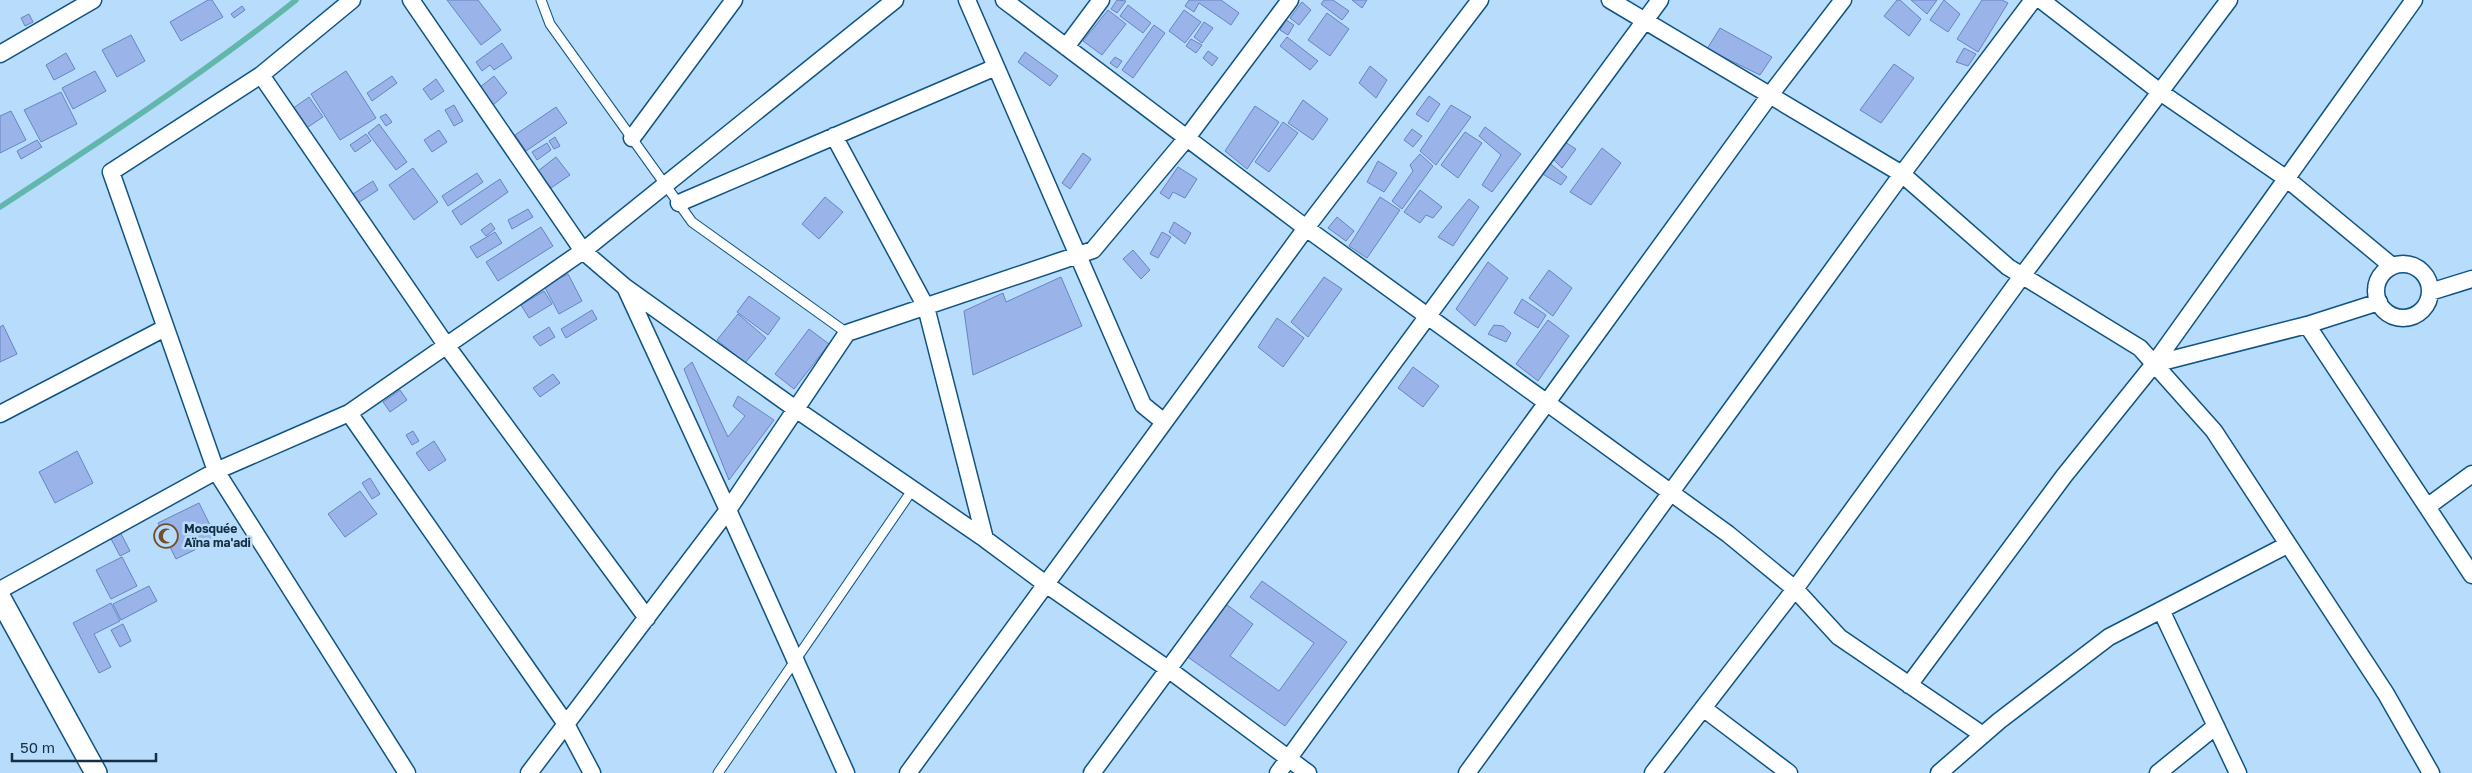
<svg xmlns="http://www.w3.org/2000/svg" width="2472" height="773" viewBox="0 0 2472 773" font-family="'Golos Text',sans-serif">
<rect width="100%" height="100%" fill="#b7dcfc"/>
<g fill="none" stroke-linecap="round" stroke-linejoin="round">
<path stroke="#63b6ab" stroke-width="5.5" d="M0,207C101,141 202,75 296,0"/>
</g>
<path fill="#9ab4ea" stroke="#6784c1" d="M208,0H212L223,17L181,41L170,22Z
M447,0H478L501,30L481,45Z
M1117,0L1126,1L1117,13L1111,9Z
M1189,0H1221L1239,13L1231,25L1199,3L1194,12L1185,6Z
M1324,0H1333L1349,11L1342,20L1321,4Z
M1352,0H1367L1362,8Z
M1897,0H1900L1921,19L1909,36L1884,16Z
M1911,0H1937L1927,14Z
M1944,0L1960,14L1948,32L1930,20Z
M1982,0H2002L2008,3L1978,52L1957,39Z
M1302,2L1311,10L1299,25L1290,18Z
M1128,5L1151,23L1143,33L1120,16Z
M242,6L245,10L234,18L231,14Z
M1108,10L1126,24L1102,55L1083,41Z
M1184,10L1201,22L1185,43L1169,31Z
M1327,13L1349,29L1330,56L1308,40Z
M29,14L33,22L25,26L21,18Z
M1286,20L1294,25L1288,35L1280,30Z
M1204,22L1213,28L1202,43L1194,37Z
M1154,25L1165,33L1133,78L1122,70Z
M1720,28L1772,57L1760,75L1707,49Z
M131,35L145,61L117,77L102,50Z
M1287,37L1318,61L1310,70L1280,46Z
M1191,39L1202,45L1196,53L1186,46Z
M502,43L512,58L494,70L490,65L482,71L476,62Z
M1964,48L1976,54L1968,66L1956,62Z
M1208,51L1218,58L1212,66L1203,58Z
M1025,52L1058,76L1050,86L1018,62Z
M66,53L75,69L54,80L46,65Z
M1115,57L1122,61L1117,68L1110,63Z
M1894,64L1914,78L1881,123L1860,110Z
M1370,66L1387,80L1376,98L1359,83Z
M95,71L106,91L73,109L62,88Z
M346,71L376,118L340,140L311,94Z
M392,76L397,83L372,101L367,93Z
M494,76L507,93L493,105L479,88Z
M436,79L444,91L431,100L423,89Z
M61,92L77,124L41,142L24,110Z
M1429,96L1440,104L1428,122L1416,114Z
M309,97L323,117L305,129L292,109Z
M1303,100L1328,119L1313,140L1288,123Z
M454,105L463,121L454,126L445,110Z
M1451,105L1471,117L1436,165L1420,151Z
M1255,106L1279,122L1247,169L1225,151Z
M556,107L567,123L526,151L515,135Z
M11,111L26,140L0,153V116Z
M386,114L392,122L386,126L380,117Z
M1283,122L1298,133L1269,172L1255,162Z
M379,124L407,162L396,170L368,133Z
M1485,127L1521,154L1492,192L1482,185L1501,155L1479,136Z
M1412,129L1422,136L1413,147L1404,140Z
M439,130L447,142L432,152L424,140Z
M1465,132L1482,143L1458,178L1441,165Z
M366,134L371,141L355,152L350,145Z
M555,137L560,146L554,149L549,141Z
M37,140L42,147L21,159L17,151Z
M1565,142L1576,149L1562,168L1553,159Z
M547,143L551,150L537,160L532,152Z
M1602,148L1621,163L1591,205L1570,192Z
M1083,153L1091,159L1070,189L1062,183Z
M1420,154L1433,166L1402,209L1392,201L1413,171L1410,165Z
M556,157L570,175L551,188L538,171Z
M1378,161L1397,173L1384,192L1367,182Z
M1548,162L1567,177L1561,185L1541,173Z
M1178,167L1197,179L1185,198L1173,192L1169,199L1160,193Z
M413,168L438,202L414,220L389,185Z
M477,173L483,182L448,206L442,196Z
M500,179L508,192L461,225L452,211Z
M373,181L378,190L358,203L353,194Z
M1420,190L1442,207L1433,218L1426,215L1420,223L1404,212Z
M825,197L843,212L819,239L802,224Z
M1380,197L1400,210L1367,258L1349,246Z
M1469,199L1479,207L1453,246L1438,237Z
M528,209L533,217L512,229L508,220Z
M1337,217L1354,231L1346,241L1328,228Z
M1174,222L1191,233L1185,244L1169,232Z
M491,223L495,229L486,236L481,230Z
M541,227L553,246L498,281L486,262Z
M495,232L502,243L477,258L470,247Z
M1162,232L1171,237L1158,258L1150,254Z
M1133,250L1150,270L1141,279L1123,259Z
M1488,262L1508,278L1475,326L1456,309Z
M1549,270L1572,288L1553,316L1529,298Z
M568,274L582,301L559,314L544,286Z
M1061,277L1082,326L973,375L964,311L1003,293L1006,302Z
M1324,277L1342,289L1308,337L1291,322Z
M544,291L552,304L529,318L521,305Z
M749,296L780,318L768,335L737,312Z
M1522,299L1546,315L1538,328L1514,313Z
M592,310L597,319L566,338L561,329Z
M738,314L766,338L745,363L717,340Z
M1277,318L1304,338L1283,367L1258,347Z
M1548,320L1569,336L1538,381L1516,364Z
M3,325L17,354L0,362V327Z
M1494,325L1503,326L1511,333L1506,342L1488,334Z
M549,327L555,337L540,346L533,337Z
M809,329L829,344L794,389L775,374Z
M692,362L728,437L745,416L733,406L738,396L774,420L729,480L684,369Z
M1413,367L1439,386L1423,407L1398,388Z
M553,374L560,383L540,397L533,388Z
M400,390L407,400L390,412L383,402Z
M413,431L419,441L412,445L406,435Z
M434,441L446,460L429,471L416,453Z
M77,451L93,483L55,503L39,472Z
M370,478L380,494L372,499L362,483Z
M360,491L377,514L345,537L328,514Z
M199,503L217,539L176,559L158,523Z
M119,530L130,551L120,556L109,535Z
M122,557L137,586L111,599L96,570Z
M1262,581L1347,642L1285,726L1185,655L1223,602L1253,624L1230,656L1279,691L1314,643L1250,597Z
M149,586L157,601L121,620L113,604Z
M111,603L120,621L94,634L111,667L99,673L73,623Z
M123,624L131,641L120,647L111,630Z"/>
<g fill="none" stroke-linecap="round" stroke-linejoin="round">
<g stroke="#0f5482" stroke-width="11">
<path id="service" d="M541,0L550,24L692,222L847,333
M718,773L913,489"/>
</g>
<g stroke="#0f5482" stroke-width="19">
<path id="minor" d="M352,0L261,75L111,172L216,471L407,773
M411,0L583,251L625,287L797,410L985,539L1047,585L1168,669L1308,773
M967,0L1143,405L1164,422
M1004,0L1306,228L1728,534L1795,589L1839,637L1983,735
M1610,0L1902,174L2008,267L2140,348L2214,431L2386,694L2431,773
M2041,0L2160,92L2287,179L2392,266
M1066,47L1101,0
M0,54L93,0
M261,75L446,345L647,618
M834,136L926,307L985,539
M632,138L734,0
M679,203L996,67
M2376 291a27 27 0 1 1 54 0a27 27 0 1 1-54 0Z
M626,289L728,510L846,773
M2430,292L2472,279
M2307,325L2472,575
M2154,364L2414,0
M349,413L566,724L592,773
M0,414L165,328
M2427,507L2472,474
M0,590L216,471L349,413L583,251L895,0
M2161,610L2238,773
M1909,685L2064,476L2154,364L2307,325L2379,302
M1703,708L1789,773
M529,773L728,510L847,333L1093,250L1186,139L1290,0
M908,773L1306,228L1480,0
M1092,773L1660,0
M1278,773L1770,95L1843,0
M1467,773L1902,174L2033,0
M1653,773L1795,589L2022,276L2229,0
M1939,773L1999,721L2109,637L2287,545
M2158,773L2216,726"/>
</g>
<g stroke="#0f5482" stroke-width="24">
<path id="tertiary" d="M0,598L96,773"/>
</g>
<use href="#service" stroke="#fff" stroke-width="9"/>
<use href="#minor" stroke="#fff" stroke-width="16"/>
<use href="#tertiary" stroke="#fff" stroke-width="21"/>
</g>
<defs>
<g id="mosque-ring" transform="scale(1.25)"><circle r="9.5" fill="#b7dcfc" stroke="#734f29" stroke-width="1.5"/><path d="M3.5-4.9A6 6 0 1 0 3.5 4.9A5 5 0 1 1 3.5-4.9Z" fill="#734f29"/></g>
</defs>
<g fill-rule="evenodd">
<use href="#mosque-ring" x="166" y="536"/>
</g>
<g text-anchor="middle" stroke-width="5" stroke-linejoin="round" paint-order="stroke">
<g font-size="12" font-weight="bold" fill="#152f44" stroke="#b7dcfc" text-anchor="start">
<text x="184" y="533">Mosquée<tspan x="184" dy="14">Aïna ma'adi</tspan></text>
</g>
</g>
<path d="M12 753v8h144v-8" fill="none" stroke="#152f44" stroke-width="2.5"/>
<text x="20" y="753" font-size="15" fill="#152f44" stroke="#b7dcfc" stroke-width="4" paint-order="stroke">50 m</text>
</svg>
